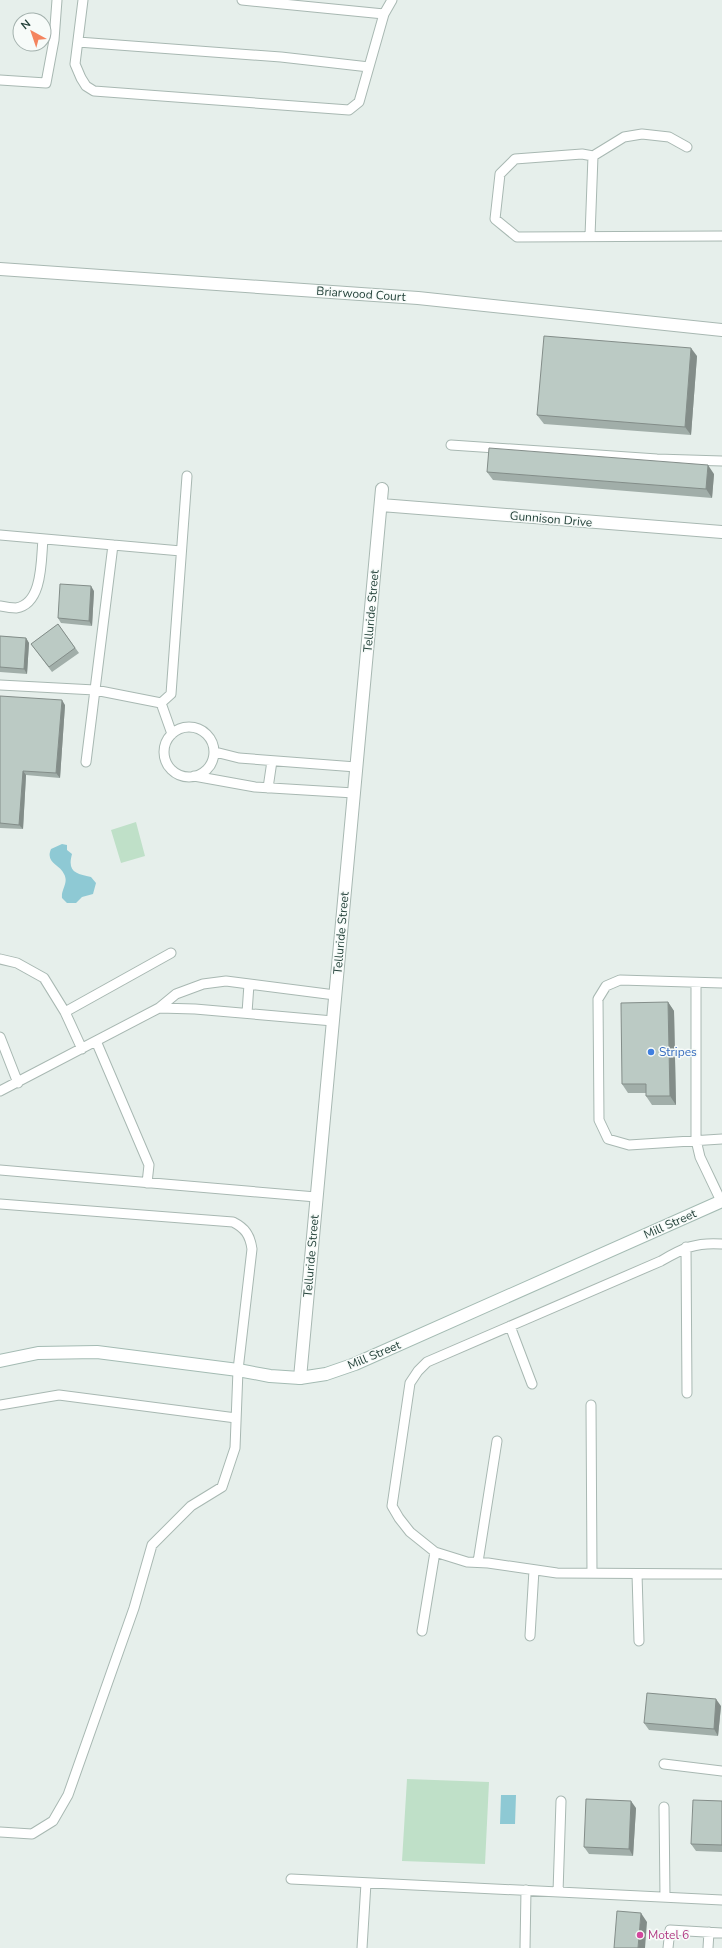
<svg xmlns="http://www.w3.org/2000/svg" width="722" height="1948" viewBox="0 0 722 1948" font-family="'Nunito Sans',sans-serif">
<rect width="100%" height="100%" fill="#e6efeb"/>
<path fill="#bfe0c8" d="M136,822L145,856L121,863L111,830Z
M407,1779L489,1782L485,1864L402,1861Z"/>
<path fill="#8ec9d4" d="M62,844L67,845V850L72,854C67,872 76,874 91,877L96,883L93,894L82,897L76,903H67L62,898C61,889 69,883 64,874C60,864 45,863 51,849Z
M501,1795H516L515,1824H500Z"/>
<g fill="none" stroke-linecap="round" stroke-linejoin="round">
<g stroke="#a8b8b2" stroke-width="11">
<path id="lane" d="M83,0L75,64L81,78L86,86L94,91L349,110L359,102L384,14L392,0
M242,0L384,14
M78,42L281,57L369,67
M0,80L46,83L54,40L57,0
M593,156L624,137L642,134L669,137L687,147
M590,236L593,156L582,154L515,159L500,174L495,219L517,237L722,236
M451,445L657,459L722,461
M0,535L181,551
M0,606C5,607 11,608 16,608C43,604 41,560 43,539
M0,685L95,690L161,703L171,694L187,476
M161,703L172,734
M164 752a25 25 0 1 1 50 0a25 25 0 1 1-50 0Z
M215,752L239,758L356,767
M86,762L113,545
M194,776L255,787L354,793
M268,788L272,761
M0,959L17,963L44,978L65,1012L82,1049
M696,983V1140L700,1157L721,1201
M722,983L620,980L606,986L598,999L599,1120L608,1139L629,1145L722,1139
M159,1008L195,1009L333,1021
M65,1012L171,953
M247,1013L249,984
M0,1037L18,1083
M96,1041L149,1165L147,1183
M0,1091L159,1008L176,994L203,984L226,981L335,995
M0,1170L316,1197
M0,1204L233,1222C245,1228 250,1235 252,1249L238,1370L235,1448L222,1487L191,1506L152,1545L134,1608L68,1795L53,1821L32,1834L0,1832
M722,1244C696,1242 683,1248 661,1261L427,1362L418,1371L410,1383L392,1506L399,1518L410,1532L435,1552L467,1562L488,1563L557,1573L722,1574
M686,1247L687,1393
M510,1326L532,1384
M0,1405L59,1395L236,1418
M591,1405L592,1573
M478,1562L497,1441
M637,1574L639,1641
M422,1631L435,1552
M530,1636L534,1570
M664,1764L722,1771
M664,1807L665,1897
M291,1879L722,1900
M558,1892L561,1801
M362,1948L366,1883
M525,1948L526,1890
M668,1948L670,1930L722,1933
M708,1948L709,1932"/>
</g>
<g stroke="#a8b8b2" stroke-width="14">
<path id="street" d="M0,269L418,298L722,330
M381,505L722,532
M300,1378L382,489"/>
</g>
<g stroke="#a4bbb3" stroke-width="14">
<path id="secondary" d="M0,1361L38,1353L97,1352L238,1370L270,1376L300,1378L326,1374L355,1364L722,1201"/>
</g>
<use href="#lane" stroke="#fff" stroke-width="9"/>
<use href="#street" stroke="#fff" stroke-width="12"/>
<use href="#secondary" stroke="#fff" stroke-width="12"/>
</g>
<path fill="#a1aea9" d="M697,356L691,435L544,424L537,415Z
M487,472L714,474L712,498L493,480Z
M94,591L92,626L61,623L58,618Z
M58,624L79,653L52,672L31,644Z
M0,636L26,638L29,643L27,674L0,672Z
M0,696L65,705L60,778L26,775L23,829L0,828Z
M668,1002L674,1011L676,1105H652L646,1096V1093H628L622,1084Z
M721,1706L718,1736L649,1730L644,1723Z
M722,1801V1852L696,1851L691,1844Z
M636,1808L633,1856L589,1854L584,1847Z"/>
<path fill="#838d89" d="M691,348L697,356L691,435L685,427Z
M708,465L714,474L712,498L706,489Z
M91,586L94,591L92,626L89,621Z
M26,638L29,643L27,674L24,669Z
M62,700L65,705L60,778L56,773Z
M23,771L26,775L23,829L19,825Z
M668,1002L674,1011L676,1105L670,1096Z
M716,1699L721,1706L718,1736L714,1729Z
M631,1801L636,1808L633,1856L629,1849Z
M641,1913L647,1922L645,1948H638Z"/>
<path fill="#bbcac4" stroke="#838d89" d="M544,336L691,348L685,427L537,415Z
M489,448L708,465L706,489L487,472Z
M60,584L91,586L89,621L58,618Z
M58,624L75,648L49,667L31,644Z
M0,636L26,638L24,669L0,667Z
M0,696L62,700L56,773L23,771L19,825L0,823Z
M668,1002L670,1096H646V1084H622L621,1003Z
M647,1693L716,1699L714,1729L644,1723Z
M586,1799L631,1801L629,1849L584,1847Z
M693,1800L722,1801V1845L691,1844Z
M617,1911L641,1913L638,1948H614Z"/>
<circle fill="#3f7fe0" stroke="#f7fbf9" stroke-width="1.5" cx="651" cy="1052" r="4"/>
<circle fill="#d1479c" stroke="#f7fbf9" stroke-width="1.5" cx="640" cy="1935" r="4"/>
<g text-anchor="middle" stroke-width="3" stroke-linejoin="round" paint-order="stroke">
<g font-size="12" fill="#24423a" stroke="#f7fbf9">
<text transform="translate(361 294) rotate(4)" y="4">Briarwood Court</text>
<text transform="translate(551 519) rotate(5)" y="4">Gunnison Drive</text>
<text transform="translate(371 611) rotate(-85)" y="4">Telluride Street</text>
<text transform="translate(341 933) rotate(-85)" y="4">Telluride Street</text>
<text transform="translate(670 1224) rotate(-24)" y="4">Mill Street</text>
<text transform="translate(311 1256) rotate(-85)" y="4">Telluride Street</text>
<text transform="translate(374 1355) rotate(-23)" y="4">Mill Street</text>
</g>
<g font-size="12" fill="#366cbe" stroke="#f7fbf9" text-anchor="start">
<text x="659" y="1056">Stripes</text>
</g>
<g font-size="12" fill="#b23c85" stroke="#f7fbf9" text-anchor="start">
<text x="648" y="1939">Motel 6</text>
</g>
</g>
<g transform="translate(32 32) rotate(320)"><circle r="19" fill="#f7fbf9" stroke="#a3b1ad"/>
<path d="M0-3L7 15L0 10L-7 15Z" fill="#f4845f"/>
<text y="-6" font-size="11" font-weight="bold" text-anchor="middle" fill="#24423a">N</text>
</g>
</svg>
